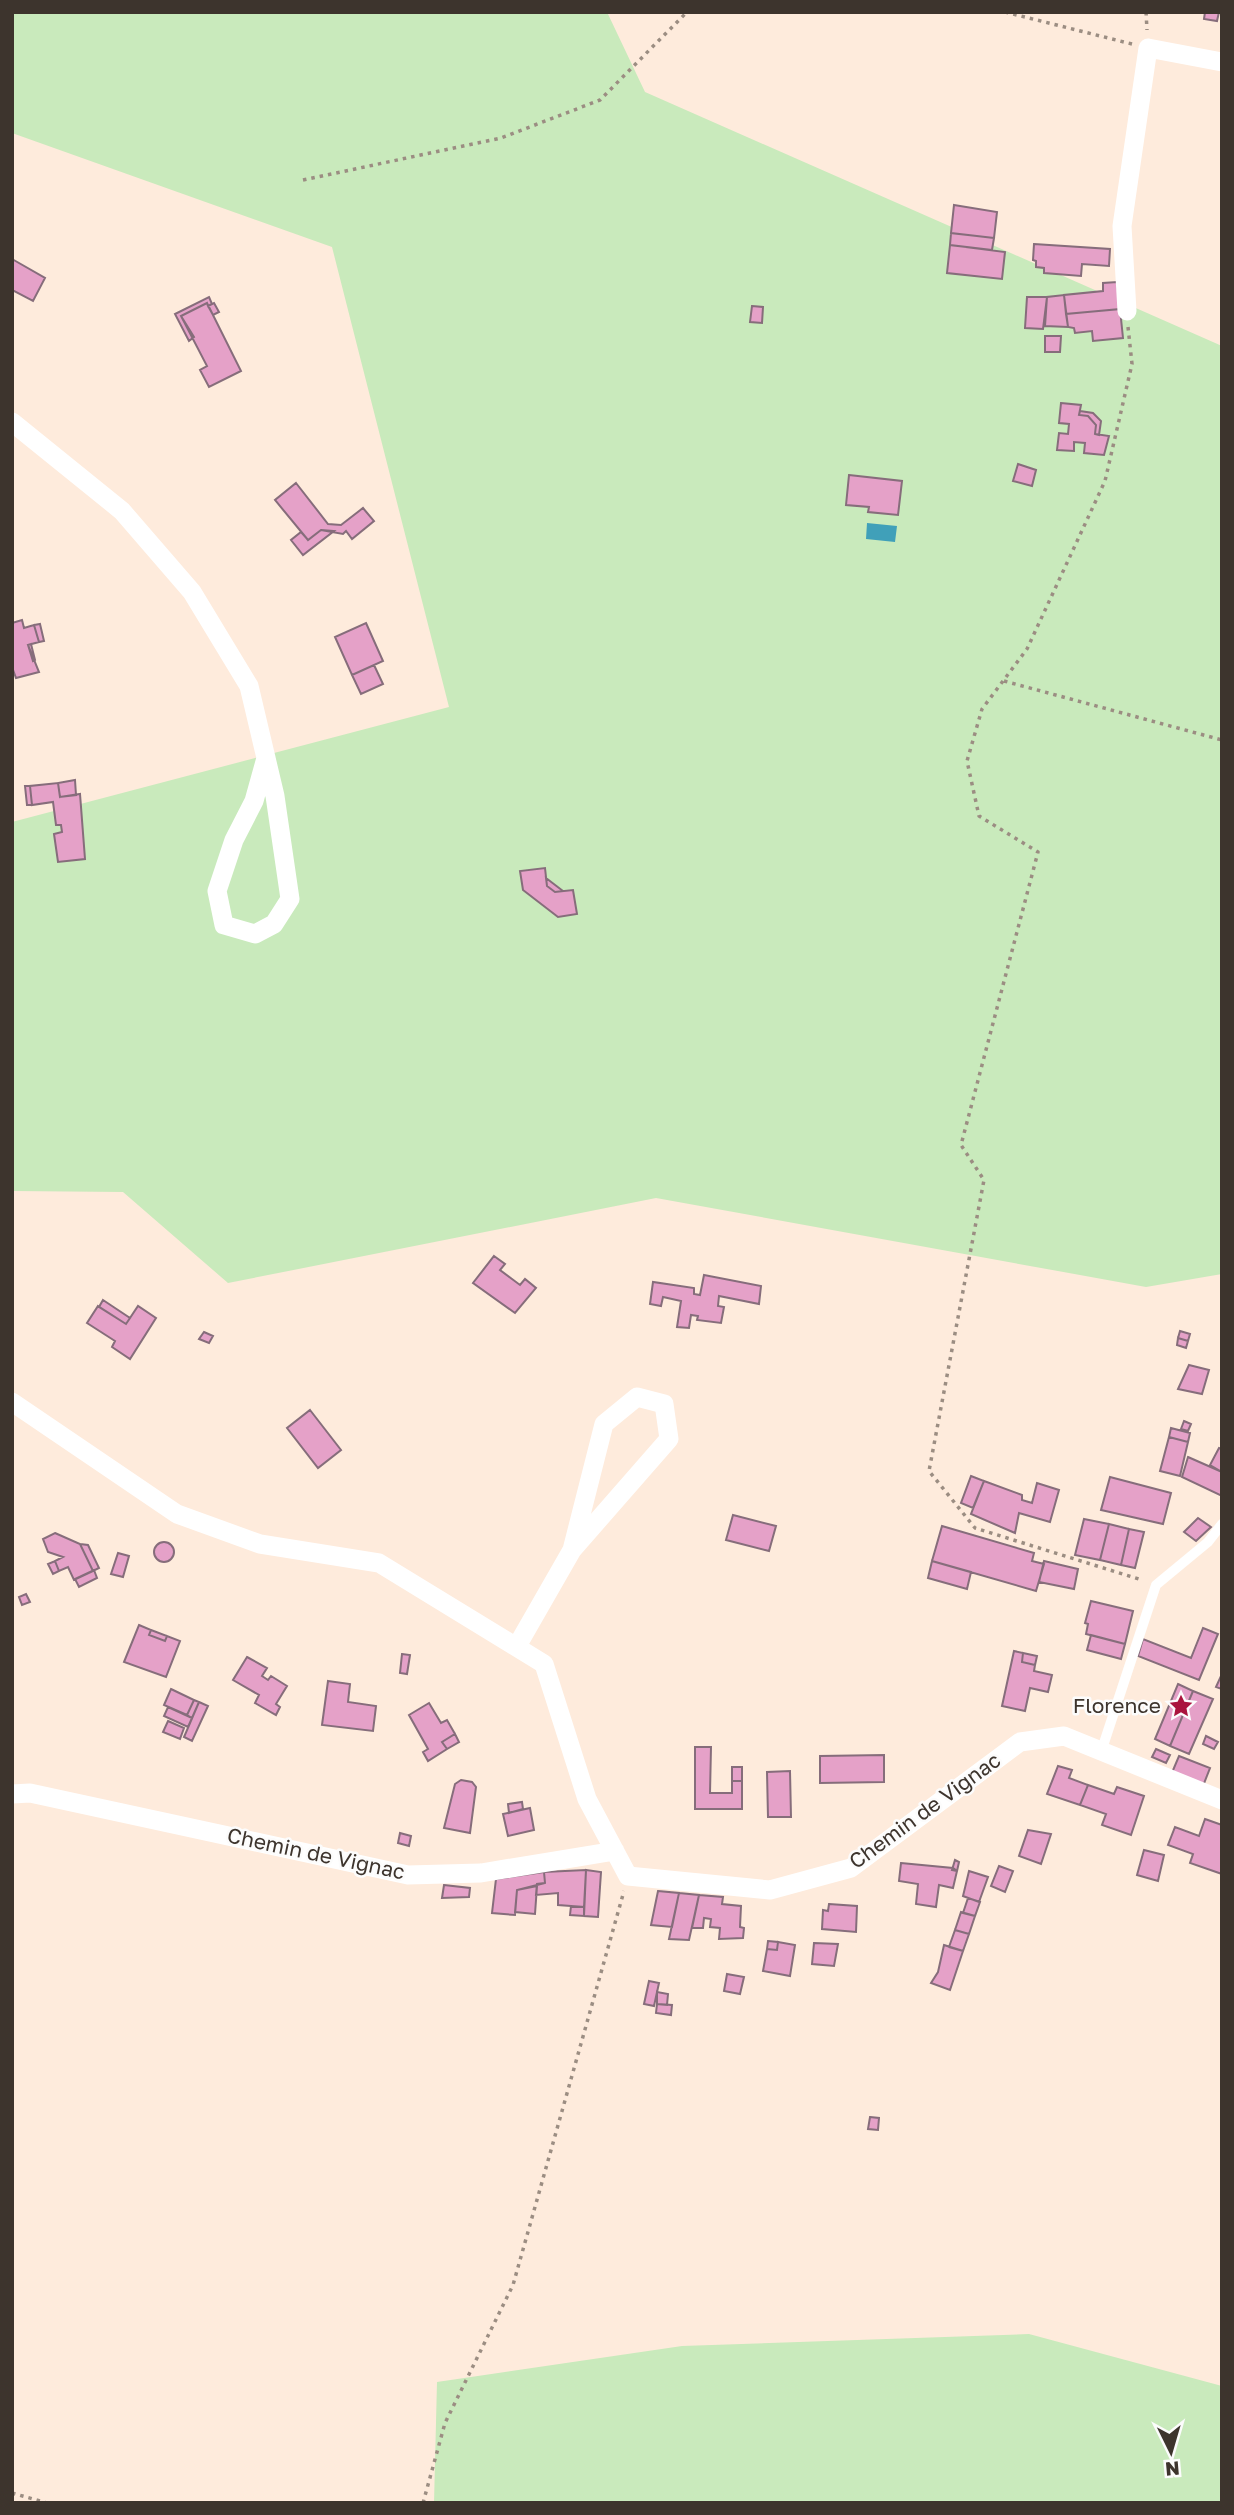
<svg xmlns="http://www.w3.org/2000/svg" width="1234" height="2515" viewBox="0 0 1234 2515" font-family="'Golos Text',sans-serif">
<rect width="100%" height="100%" fill="#feebdc"/>
<path fill="#c9eabc" d="M12,12H607L645,92L1222,346V1274L1146,1287L656,1198L228,1283L123,1192L12,1191V822L449,707L332,247L12,133Z
M1029,2334L1222,2386V2503H434L437,2382L682,2346Z"/>
<path fill="#40a0b9" d="M867,523L897,526L895,542L866,539Z"/>
<path fill="#e5a1c8" stroke="#866d7b" stroke-width="2" d="M1205,12H1219L1217,21L1204,19Z
M954,205L997,212L994,238L951,233Z
M951,233L994,238L992,250L950,245Z
M1034,244L1110,249L1109,266L1082,264L1081,276L1044,273V268L1036,267V261L1033,260Z
M950,245L1005,252L1002,279L947,273Z
M12,259L45,278L33,301L12,290Z
M1117,282L1120,309L1066,314L1064,295L1103,291V283Z
M1064,295L1068,327L1045,326L1047,297Z
M209,297L212,304L208,306L207,303L181,316L194,337L189,341L175,314Z
M1027,297H1047L1043,329L1025,328Z
M207,303L241,371L209,387L200,370L207,366L181,316Z
M214,303L219,312L213,315L208,306Z
M752,306L763,307L762,323L750,322Z
M1120,309L1123,338L1093,341L1092,331L1075,333L1074,328L1068,327L1066,314Z
M1045,336H1061L1060,352H1045Z
M1061,403L1081,405L1079,415L1088,416L1096,425L1095,434L1109,436L1104,455L1084,453L1085,443L1074,442V451L1057,450L1059,433L1068,434L1069,424L1059,423Z
M1080,411L1093,413L1101,421L1099,435L1095,434L1096,425L1088,416L1079,415Z
M1018,464L1036,470L1032,486L1013,481Z
M849,475L902,481L898,515L868,512L869,507L846,505Z
M296,483L328,524L341,525L363,508L374,521L352,539L346,531L343,534L321,530L308,540L275,500Z
M321,530L334,531L303,555L291,540L301,532L308,540Z
M22,620L24,628L34,625L39,642L28,645L39,672L16,678L12,667V623Z
M366,623L383,661L352,675L335,637Z
M40,624L44,641L39,642L34,625Z
M31,644L35,660L33,661L28,645Z
M374,665L383,684L361,694L352,675Z
M75,780L76,795L60,797L58,783Z
M58,783L60,797L80,794L85,859L58,862L54,834L62,832L61,825H56L53,802L32,805L30,786Z
M25,786H30L32,805H27Z
M545,868L547,886L555,892L573,890L577,914L558,917L523,890L520,871Z
M546,878L563,891L555,892L547,886Z
M494,1256L505,1264L500,1270L520,1285L525,1279L536,1288L515,1313L473,1283Z
M704,1275L761,1286L759,1304L719,1296L718,1306L724,1307L721,1323L697,1320L698,1316L691,1315L689,1328L677,1327L681,1301L663,1297L661,1306L650,1304L653,1282L694,1288V1294L700,1295Z
M103,1300L130,1318L126,1324L99,1307Z
M98,1306L126,1324L138,1306L156,1318L130,1359L112,1347L115,1341L87,1323Z
M1180,1331L1190,1334L1188,1341L1178,1338Z
M204,1332L213,1336L209,1343L199,1339Z
M1178,1338L1188,1341L1186,1348L1177,1345Z
M1189,1365L1209,1370L1202,1394L1178,1389Z
M310,1410L341,1450L318,1468L287,1428Z
M1184,1421L1191,1424L1188,1431L1181,1429Z
M1171,1428L1190,1433L1188,1442L1169,1437Z
M1169,1437L1188,1442L1180,1476L1160,1471Z
M1219,1448L1222,1449V1472L1210,1465Z
M1188,1457L1222,1472V1496L1182,1477Z
M971,1476L984,1481L973,1508L961,1503Z
M1110,1477L1171,1493L1163,1524L1101,1510Z
M984,1481L1022,1495V1500L1032,1503L1037,1483L1059,1490L1050,1522L1019,1513L1015,1533L971,1514Z
M733,1515L776,1526L769,1551L726,1540Z
M1198,1518L1211,1527L1196,1541L1184,1532Z
M1084,1519L1109,1524L1100,1560L1075,1555Z
M1109,1524L1129,1529L1121,1565L1100,1560Z
M942,1526L1034,1553L1032,1561L1044,1564L1036,1591L932,1561Z
M1129,1529L1144,1532L1135,1568L1121,1565Z
M55,1533L80,1544L93,1571L74,1580L68,1567L59,1571L55,1561L63,1557L48,1552L43,1539Z
M154 1552a10 10 0 1 1 20 0a10 10 0 1 1-20 0Z
M80,1544L88,1545L99,1568L93,1571Z
M118,1553L129,1556L123,1577L111,1574Z
M55,1561L59,1571L53,1574L48,1564Z
M932,1561L971,1572L967,1589L928,1578Z
M1044,1561L1078,1569L1074,1589L1039,1582Z
M94,1570L97,1578L79,1587L75,1579Z
M26,1594L30,1602L22,1605L19,1597Z
M1091,1601L1133,1611L1125,1644L1086,1634L1088,1624L1085,1623Z
M139,1625L151,1630L149,1635L165,1641L167,1636L180,1641L166,1677L124,1662Z
M1203,1628L1218,1634L1199,1680L1138,1656L1143,1639L1191,1658Z
M151,1630L167,1636L165,1641L149,1635Z
M1091,1635L1125,1644L1121,1659L1087,1650Z
M1014,1651L1023,1653L1022,1662L1035,1665L1034,1671L1052,1675L1048,1692L1030,1688L1025,1711L1002,1706Z
M1023,1653L1037,1656L1035,1665L1022,1662Z
M402,1654L410,1655L407,1674L400,1673Z
M247,1657L267,1668L262,1676L268,1680L271,1676L287,1686L276,1704L280,1707L276,1715L255,1703L259,1695L233,1680Z
M1221,1676H1222V1689L1216,1687Z
M328,1681L350,1684L348,1702L376,1706L373,1731L322,1725Z
M1178,1684L1193,1691L1170,1746L1155,1739Z
M171,1689L194,1700L187,1715L164,1705Z
M1193,1691L1213,1699L1189,1754L1170,1746Z
M194,1700L199,1702L192,1718L187,1715Z
M199,1702L208,1706L192,1741L184,1737Z
M429,1703L441,1723L447,1720L455,1734L442,1742L447,1749L428,1761L423,1752L428,1749L409,1715Z
M168,1707L192,1718L188,1727L164,1716Z
M168,1721L184,1728L180,1739L163,1732Z
M455,1734L459,1742L447,1749L442,1742Z
M1206,1736L1218,1742L1214,1749L1203,1744Z
M695,1747H711L710,1793H732V1781H742V1809H695Z
M1156,1749L1170,1755L1166,1763L1152,1757Z
M884,1755V1782L820,1783V1756Z
M1179,1756L1210,1768L1203,1786L1171,1775Z
M1058,1766L1072,1770L1069,1778L1088,1785L1080,1805L1047,1794Z
M732,1767H742V1781H732Z
M790,1771L791,1817H768L767,1772Z
M461,1780L472,1782L476,1787L470,1833L444,1828L455,1784Z
M1088,1785L1114,1794L1117,1787L1144,1796L1131,1835L1102,1825L1106,1814L1080,1805Z
M522,1802L523,1809L509,1813L508,1804Z
M530,1808L534,1830L508,1836L503,1814Z
M1205,1819L1222,1825V1874L1190,1863L1193,1854L1168,1845L1175,1827L1199,1836Z
M1028,1830L1051,1834L1041,1864L1019,1856Z
M400,1833L411,1836L409,1846L398,1843Z
M1144,1850L1164,1855L1158,1881L1137,1875Z
M955,1860L959,1862L957,1871L952,1870Z
M901,1863L953,1868L957,1871L953,1888L939,1885L936,1907L916,1904L918,1884L899,1881Z
M999,1866L1013,1871L1005,1892L991,1886Z
M586,1870L601,1872L598,1917L584,1916Z
M586,1870L584,1907L558,1905V1893L536,1895L537,1884L545,1883L544,1872Z
M969,1871L988,1877L979,1902L963,1896Z
M544,1872L545,1883L517,1890L515,1915L492,1913L496,1879Z
M444,1885L470,1888L469,1897L442,1898Z
M537,1886L535,1914L515,1912L517,1890Z
M658,1891L679,1893L672,1927L651,1925Z
M679,1893L699,1895L689,1940L669,1939Z
M699,1895L723,1897L722,1904L741,1906L740,1927L744,1928L743,1938L719,1939L720,1928L710,1927L711,1919L704,1918L703,1928H692Z
M968,1898L980,1902L975,1916L963,1913Z
M829,1904L857,1906L856,1932L822,1929L823,1910L828,1911Z
M571,1906L584,1907V1916L570,1915Z
M961,1912L975,1916L969,1934L955,1930Z
M955,1930L969,1934L963,1951L949,1947Z
M768,1941L778,1942L777,1950L767,1949Z
M778,1942L795,1945L790,1976L763,1971L767,1949L777,1950Z
M814,1943L838,1944L834,1966L812,1964Z
M944,1945L963,1951L950,1990L931,1983L938,1972Z
M727,1974L744,1977L740,1994L724,1991Z
M649,1981L659,1983L654,2006L644,2004Z
M657,1992L668,1994L667,2005L657,2004Z
M657,2004L672,2005L671,2015L656,2013Z
M870,2117L879,2118L878,2130L868,2129Z"/>
<g fill="none" stroke-linecap="round" stroke-linejoin="round">
<path stroke="#9b8d82" stroke-width="3.5" stroke-dasharray="3.5 5" stroke-linecap="butt" d="M1005,12L1132,44
M1146,12L1147,30
M303,180L501,138L600,100L687,12
M1128,327L1132,364L1105,481L1027,649L982,709L967,761L979,816L1038,852L961,1145L984,1180L929,1471L975,1528L1142,1580
M1004,681L1222,740
M12,2493L47,2503
M423,2503L445,2423L513,2285L624,1891"/>
<path stroke="#fff" stroke-width="10" d="M1101,1752L1156,1585L1208,1542L1222,1524"/>
<path stroke="#fff" stroke-width="19" d="M1127,311L1122,226L1148,48L1222,62
M12,422L122,511L192,592L249,686L275,796L290,899L274,924L255,934L224,925L217,891L234,840L254,801L266,758
M12,1402L177,1514L260,1544L379,1563L544,1664L587,1799L628,1876L770,1890L851,1868L1020,1742L1064,1736L1222,1800
M517,1646L572,1550L669,1439L664,1404L637,1397L604,1424L572,1550
M12,1794L30,1793L408,1875L481,1873L615,1851"/>
</g>
<defs>
<g id="sight-bare" transform="scale(1.89)"><path d="M0-6L1.8-2.2L6-1.7L2.9 1.2L3.7 5.4L0 3.3L-3.7 5.4L-2.9 1.2L-6-1.7L-1.8-2.2Z" fill="#aa143e" stroke="#fcfcfc" stroke-width="2.5" paint-order="stroke"/></g>
</defs>
<g fill-rule="evenodd">
<use href="#sight-bare" x="1181" y="1706"/>
</g>
<g text-anchor="middle" stroke-width="5" stroke-linejoin="round" paint-order="stroke">
<g font-size="21" fill="#3d342d" stroke="#fcfcfc" text-anchor="end">
<text x="1161" y="1713">Florence</text>
</g>
<g font-size="21" fill="#3d342d" stroke="#fcfcfc">
<text transform="translate(925 1811) rotate(-36)" y="7">Chemin de Vignac</text>
<text transform="translate(316 1854) rotate(12)" y="7">Chemin de Vignac</text>
</g>
</g>
<rect width="1234" height="2515" fill="none" stroke="#3d342d" stroke-width="28"/>
<g transform="translate(1171 2452) rotate(175)" stroke="#fcfcfc" stroke-width="5" paint-order="stroke">
<path d="M0-5L12 26L0 18L-12 26Z" fill="#3d342d"/>
<text y="-10" font-size="19" font-weight="bold" text-anchor="middle" fill="#3d342d">N</text>
</g>
</svg>
